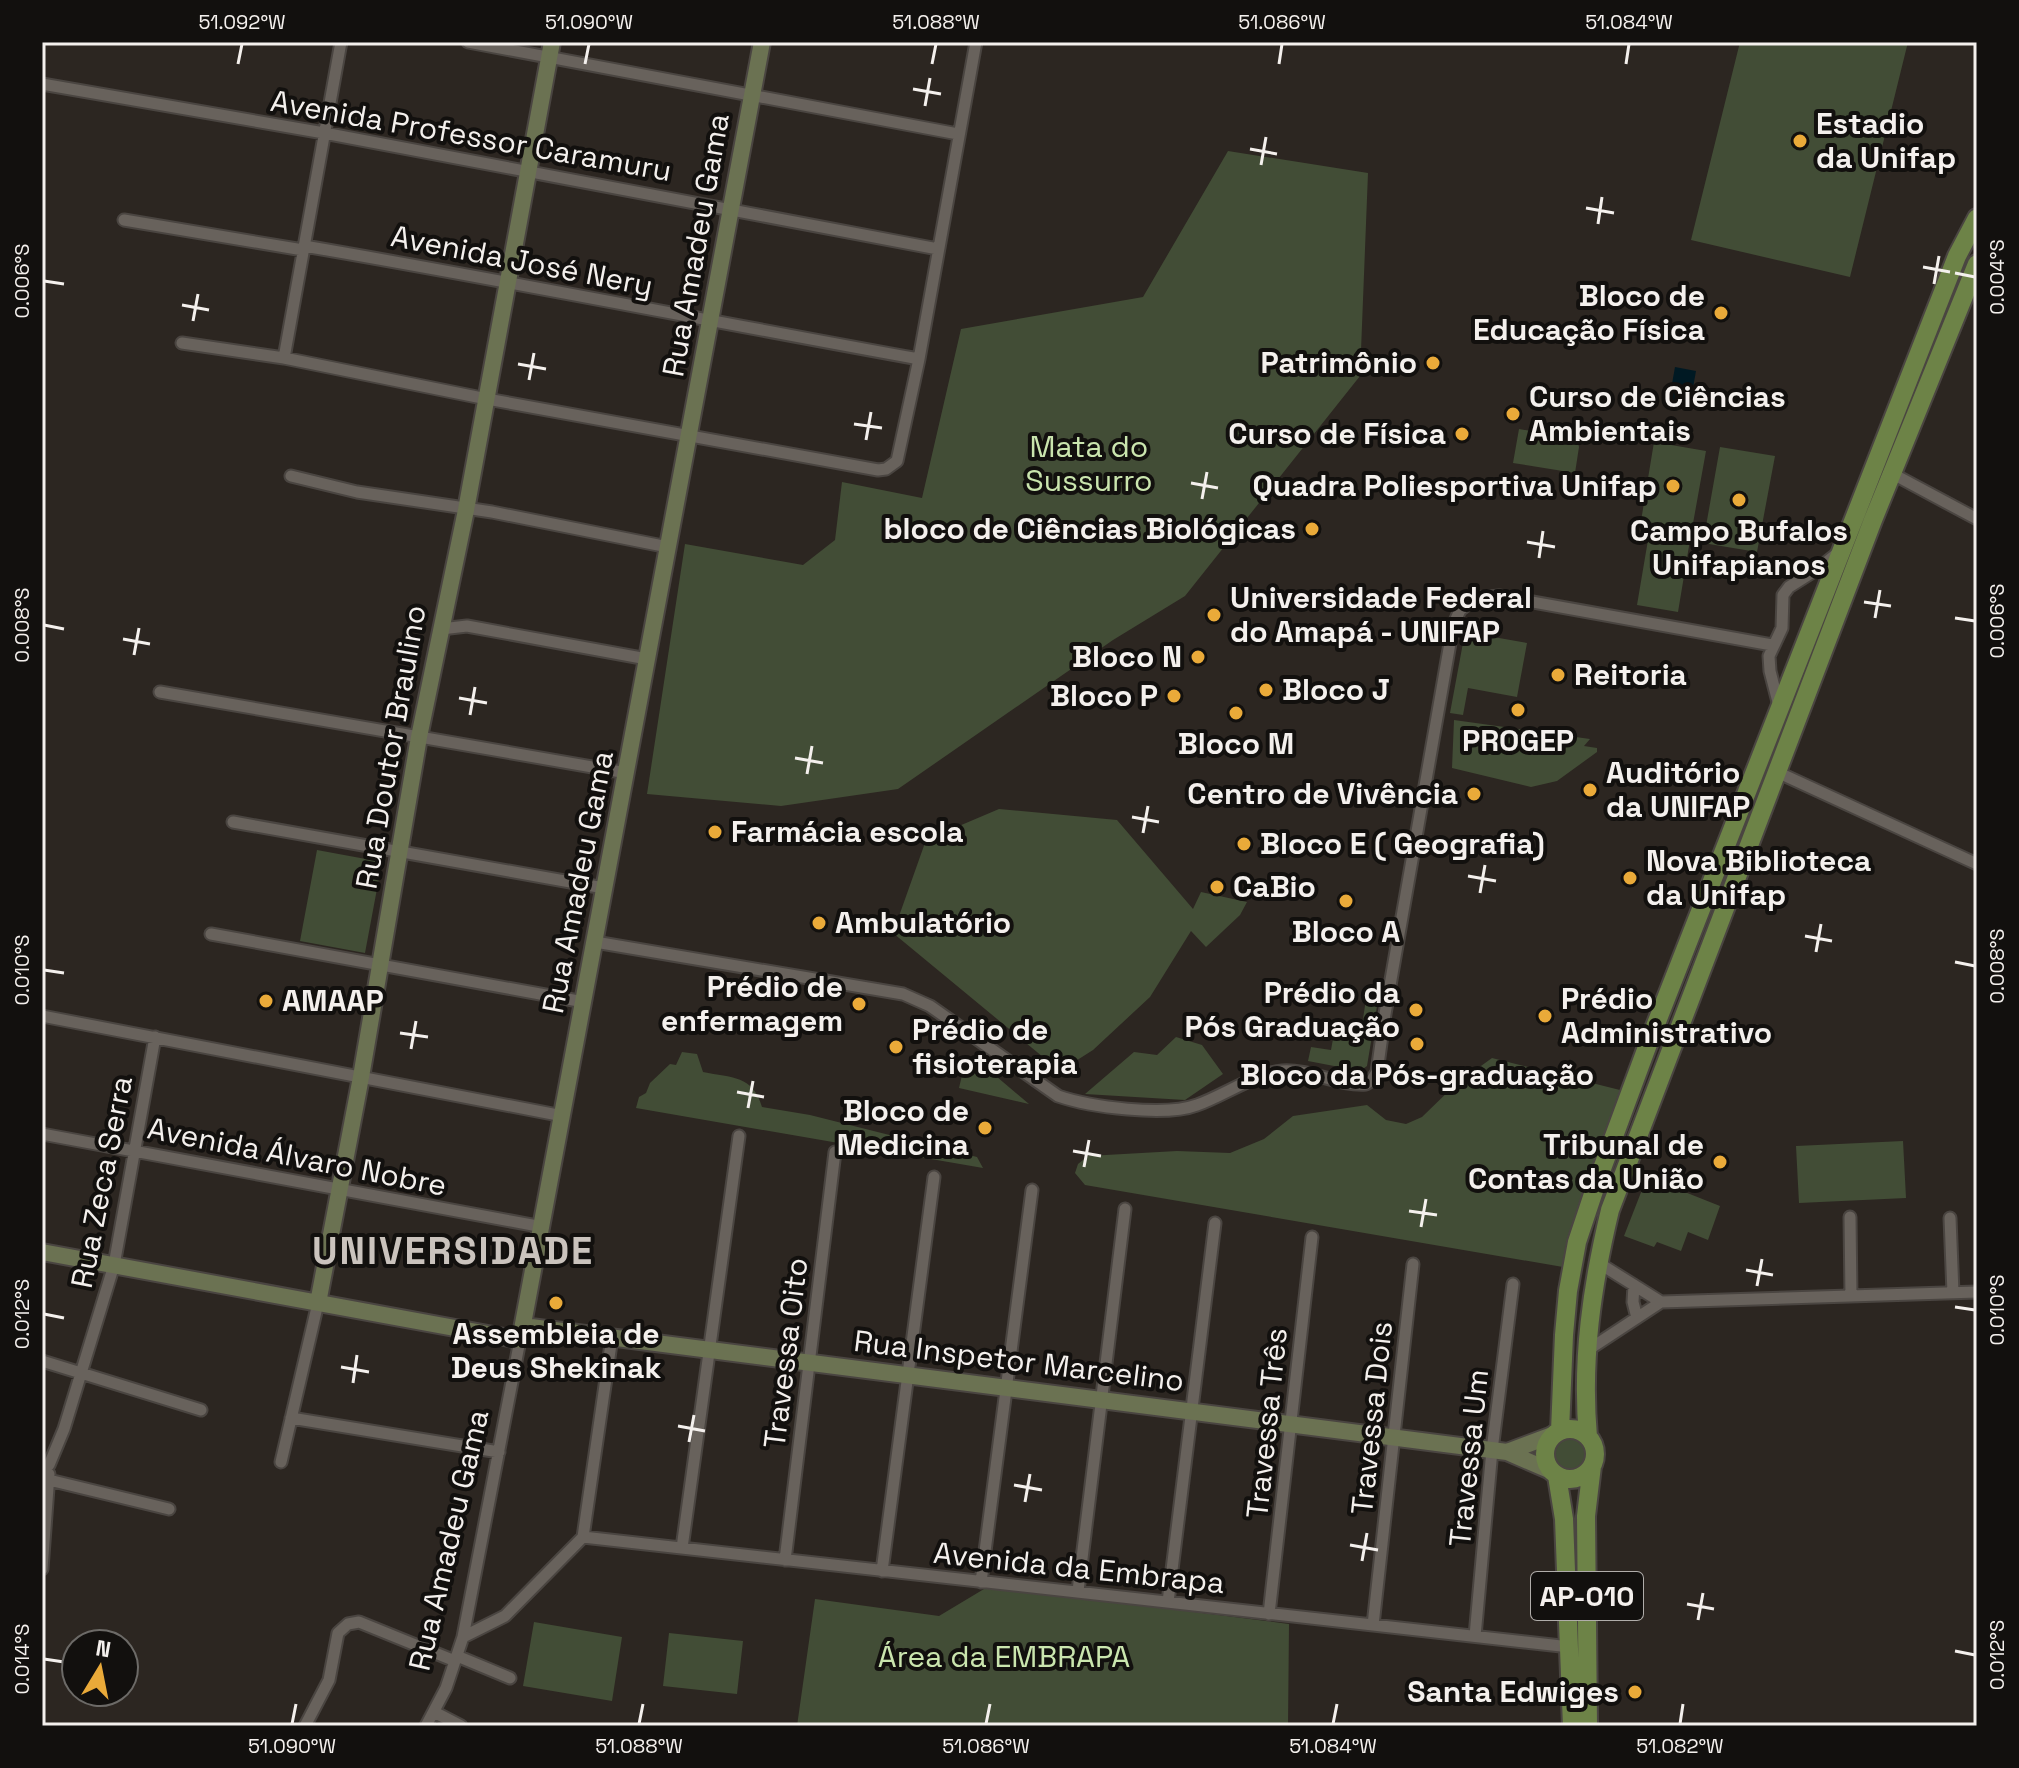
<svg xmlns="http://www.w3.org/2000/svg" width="2019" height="1768" viewBox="0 0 2019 1768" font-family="'Space Grotesk',sans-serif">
<rect width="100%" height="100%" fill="#2c2621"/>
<path fill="#424d36" d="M1740,42H1908L1850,277L1691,240Z
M1228,151L1368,173L1360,376L1185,596L1113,640L898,789L781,806L647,794L685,544L803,565L835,540L842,482L922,498L961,329L1143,297Z
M1519,429L1577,439L1579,447L1575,473L1513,463Z
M1654,442L1706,451L1692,529L1641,521Z
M1720,447L1775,456L1757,552L1703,543Z
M1649,534L1690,540L1678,612L1637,605Z
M1465,632L1527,643L1517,697L1468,688L1463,715L1450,713Z
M1454,720L1590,739L1584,746L1597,748V752L1557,781L1531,787L1452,768Z
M999,809L1117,820L1193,909L1201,892L1247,902L1240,915L1206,947L1191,931L1150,997L1093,1050L1060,1071L893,933L926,840Z
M317,850L382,862L365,953L300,941Z
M1367,993L1378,1000L1367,1066L1360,1071L1308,1061L1311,1047L1331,1050L1336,1022L1362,1025Z
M1176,1037L1202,1045L1223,1074L1185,1100L1085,1094L1134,1052L1157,1055Z
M682,1052L697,1054L703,1072C732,1078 753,1075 762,1107L810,1115L977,1157L983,1168L636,1108L639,1097L646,1093L650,1083L670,1064L676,1065Z
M966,1058L990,1071L1029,1104L959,1088Z
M1492,1058L1620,1090L1587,1182L1563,1267L1085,1185L1075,1173L1078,1164L1088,1156L1177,1151L1230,1153L1264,1139L1293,1116L1367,1105L1386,1120L1406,1124L1422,1117L1456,1084Z
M1903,1141L1906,1198L1799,1203L1796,1146Z
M1647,1177L1720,1206L1708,1240L1688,1232L1681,1251L1657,1242L1654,1247L1624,1236Z
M1550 1454a20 20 0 1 1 40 0a20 20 0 1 1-40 0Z
M989,1586L1289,1624L1288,1726H797L815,1599L939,1616Z
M534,1622L622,1637L612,1701L523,1686Z
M669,1633L743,1641L737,1694L663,1686Z"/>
<path fill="#001923" d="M1675,367L1696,371L1689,410L1668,406Z"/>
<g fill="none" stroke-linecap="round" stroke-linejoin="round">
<g stroke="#4a4541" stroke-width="15">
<path id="street" d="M468,42L958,134
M42,84L324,133L938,249
M124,220L303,250
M304,246C509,281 714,322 919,359
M182,343L284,358L487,399L878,470L886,469L897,461L919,359L976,42
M284,358L341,42
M1893,474L1977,519
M291,476L357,492L492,512L668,547
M441,629L467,626L647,659
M160,692L627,773
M1779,706L1770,671L1769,656L1782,628L1783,595L1789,587L1819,568L1839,552
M1777,772L1977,864
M233,822L604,888
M211,934L584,1002
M595,942L903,994L930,1006L1058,1096C1090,1107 1165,1117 1197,1105C1223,1096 1256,1073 1282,1071C1310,1069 1338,1086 1366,1084L1372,1080L1377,1072L1385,1014L1453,626L1460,610L1468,604L1478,598L1499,596L1772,645
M42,1016L563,1116
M42,1134L543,1227
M1850,1217L1851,1296
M1950,1218L1953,1293
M1597,1262L1661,1302
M1634,1285L1633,1302L1637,1318
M1588,1350L1661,1302L1977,1292
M42,1361L201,1410
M291,1418L499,1452
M281,1462L318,1303
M42,1467L49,1465L64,1429L114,1265L155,1037
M49,1480L169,1509
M583,1537L1570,1647
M583,1537L612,1337
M682,1548L739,1136
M785,1560L835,1152
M42,1569L49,1474
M882,1571L934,1177
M981,1582L1032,1190
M1078,1591L1125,1209
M1168,1602L1215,1223
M1269,1614L1312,1237
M1373,1625L1413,1264
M1475,1636L1492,1450L1513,1284
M463,1637L505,1616L583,1537
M457,1656L510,1678
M434,1712L461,1726
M305,1726L329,1680L338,1633L348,1624L359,1622L455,1661
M426,1726L446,1688L463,1637L520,1340"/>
</g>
<g stroke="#4a4541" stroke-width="20">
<path id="secondary" d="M42,1252L520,1340L762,42
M318,1303L361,1077L419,737L466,510L552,42
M523,1326L1507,1452L1551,1471
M1507,1452L1555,1434"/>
</g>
<g stroke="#4a4541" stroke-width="22">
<path id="primary" d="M1545 1454a25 25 0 1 1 50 0a25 25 0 1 1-50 0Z
M1560,1431L1564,1335L1568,1291L1577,1242L1596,1185L1647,1047L1957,256L1977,218
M1588,1437C1581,1360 1592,1285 1610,1210L1873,520L1977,264
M1557,1476L1564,1519L1572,1726
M1588,1726L1586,1516L1592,1466"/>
</g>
<use href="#street" stroke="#68625c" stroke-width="11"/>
<use href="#secondary" stroke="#6b7252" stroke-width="16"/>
<use href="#primary" stroke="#6d8347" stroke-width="18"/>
</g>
<path fill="none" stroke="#f4f0ed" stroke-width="3" d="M238,64L242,44M585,64L589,44M932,64L936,44M1279,64L1282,44M1626,64L1629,44M913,89L941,94M925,106L930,78M1250,149L1277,154M1261,165L1266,137M1586,208L1614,213M1598,224L1602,197M1923,267L1950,272M1955,273L1975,277M44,281L64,284M1934,284L1939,256M182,305L209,310M193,321L198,294M518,364L546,369M529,380L534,353M854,424L882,428M866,440L871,412M1191,483L1218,488M1202,499L1207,472M1527,542L1555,547M1539,558L1543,531M1864,602L1891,606M1875,618L1880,590M1955,618L1975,621M44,625L64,629M123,639L150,644M134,655L139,628M459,698L487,703M470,715L475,687M795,758L823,763M807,774L812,746M1132,817L1159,822M1143,833L1148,806M1468,876L1496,881M1480,893L1485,865M1805,936L1832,941M1816,952L1821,924M1955,962L1975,966M44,970L64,973M400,1033L428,1037M411,1049L416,1021M737,1092L764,1097M748,1108L753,1081M1073,1151L1101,1156M1084,1167L1089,1140M1409,1211L1437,1215M1421,1227L1426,1199M1746,1270L1773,1275M1757,1286L1762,1259M1955,1307L1975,1310M44,1314L64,1318M341,1367L369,1372M353,1383L357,1355M678,1426L705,1431M689,1442L694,1415M1014,1485L1042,1490M1025,1502L1030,1474M1350,1545L1378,1550M1362,1561L1367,1533M1687,1604L1714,1609M1698,1620L1703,1593M1955,1651L1975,1655M44,1659L64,1662M292,1724L296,1704M639,1724L643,1704M986,1724L990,1704M1333,1724L1337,1704M1680,1724L1683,1704"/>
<g fill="#eaaa39" stroke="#12100e" stroke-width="3">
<circle cx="1800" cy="141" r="8"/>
<circle cx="1721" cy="313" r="8"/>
<circle cx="1433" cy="363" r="8"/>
<circle cx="1513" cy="414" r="8"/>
<circle cx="1462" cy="434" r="8"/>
<circle cx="1673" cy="486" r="8"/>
<circle cx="1739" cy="500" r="8"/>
<circle cx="1312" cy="529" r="8"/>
<circle cx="1214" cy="615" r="8"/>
<circle cx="1198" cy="657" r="8"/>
<circle cx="1558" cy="675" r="8"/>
<circle cx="1266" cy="690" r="8"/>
<circle cx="1174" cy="696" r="8"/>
<circle cx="1518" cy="710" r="8"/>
<circle cx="1236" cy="713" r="8"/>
<circle cx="1590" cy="790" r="8"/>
<circle cx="1474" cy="794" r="8"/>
<circle cx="715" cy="832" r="8"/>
<circle cx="1244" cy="844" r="8"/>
<circle cx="1630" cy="878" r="8"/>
<circle cx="1217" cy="887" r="8"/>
<circle cx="1346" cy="901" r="8"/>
<circle cx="819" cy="923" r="8"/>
<circle cx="266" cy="1001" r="8"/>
<circle cx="859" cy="1004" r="8"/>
<circle cx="1416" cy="1010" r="8"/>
<circle cx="1545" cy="1016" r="8"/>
<circle cx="1417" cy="1044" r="8"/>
<circle cx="896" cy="1047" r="8"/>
<circle cx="985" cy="1128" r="8"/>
<circle cx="1720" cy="1162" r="8"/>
<circle cx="556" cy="1303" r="8"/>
<circle cx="1635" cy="1692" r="8"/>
</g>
<g text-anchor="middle" stroke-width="8" stroke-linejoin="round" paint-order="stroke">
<rect fill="#12100e" stroke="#b0adaa" stroke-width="2" x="1531" y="1572" width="112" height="48" rx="6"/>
<g font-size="28" font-weight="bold" fill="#f4f0ed">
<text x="1587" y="1606">AP-010</text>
</g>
<g font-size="30" font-weight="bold" fill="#f4f0ed" stroke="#12100e" text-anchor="start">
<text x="1816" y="134">Estadio<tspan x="1816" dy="34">da Unifap</tspan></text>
<text x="1705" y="306" text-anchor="end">Bloco de<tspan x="1705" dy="34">Educação Física</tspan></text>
<text x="1417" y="373" text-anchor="end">Patrimônio</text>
<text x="1529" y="407">Curso de Ciências<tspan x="1529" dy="34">Ambientais</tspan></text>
<text x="1446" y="444" text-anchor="end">Curso de Física</text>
<text x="1657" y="496" text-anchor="end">Quadra Poliesportiva Unifap</text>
<text x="1296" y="539" text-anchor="end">bloco de Ciências Biológicas</text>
<text x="1739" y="541" text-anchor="middle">Campo Bufalos<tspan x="1739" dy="34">Unifapianos</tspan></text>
<text x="1230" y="608">Universidade Federal<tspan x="1230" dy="34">do Amapá - UNIFAP</tspan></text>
<text x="1182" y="667" text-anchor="end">Bloco N</text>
<text x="1574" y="685">Reitoria</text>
<text x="1282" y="700">Bloco J</text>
<text x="1158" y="706" text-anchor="end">Bloco P</text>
<text x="1518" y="751" text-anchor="middle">PROGEP</text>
<text x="1236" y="754" text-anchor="middle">Bloco M</text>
<text x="1606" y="783">Auditório<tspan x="1606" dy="34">da UNIFAP</tspan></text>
<text x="1458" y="804" text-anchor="end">Centro de Vivência</text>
<text x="731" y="842">Farmácia escola</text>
<text x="1260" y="854">Bloco E ( Geografia)</text>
<text x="1646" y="871">Nova Biblioteca<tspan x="1646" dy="34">da Unifap</tspan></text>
<text x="1233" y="897">CaBio</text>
<text x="835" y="933">Ambulatório</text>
<text x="1346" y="942" text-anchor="middle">Bloco A</text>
<text x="843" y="997" text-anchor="end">Prédio de<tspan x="843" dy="34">enfermagem</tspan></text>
<text x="1400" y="1003" text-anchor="end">Prédio da<tspan x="1400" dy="34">Pós Graduação</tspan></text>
<text x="1561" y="1009">Prédio<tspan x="1561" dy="34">Administrativo</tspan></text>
<text x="282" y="1011">AMAAP</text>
<text x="912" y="1040">Prédio de<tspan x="912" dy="34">fisioterapia</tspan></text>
<text x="1417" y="1085" text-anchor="middle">Bloco da Pós-graduação</text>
<text x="969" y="1121" text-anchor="end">Bloco de<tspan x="969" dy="34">Medicina</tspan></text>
<text x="1704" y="1155" text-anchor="end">Tribunal de<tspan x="1704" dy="34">Contas da União</tspan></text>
<text x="556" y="1344" text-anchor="middle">Assembleia de<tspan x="556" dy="34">Deus Shekinak</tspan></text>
<text x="1619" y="1702" text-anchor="end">Santa Edwiges</text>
</g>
<g font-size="30" fill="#f4f0ed" stroke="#12100e">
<text transform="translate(471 136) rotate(10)" y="10">Avenida Professor Caramuru</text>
<text transform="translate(696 245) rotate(-80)" y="10">Rua Amadeu Gama</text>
<text transform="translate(522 261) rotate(11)" y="10">Avenida José Nery</text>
<text transform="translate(391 747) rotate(-80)" y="10">Rua Doutor Braulino</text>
<text transform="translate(578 882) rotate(-79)" y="10">Rua Amadeu Gama</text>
<text transform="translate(297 1157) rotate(11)" y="10">Avenida Álvaro Nobre</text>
<text transform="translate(102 1182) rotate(-79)" y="10">Rua Zeca Serra</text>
<text transform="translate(786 1353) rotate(-83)" y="10">Travessa Oito</text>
<text transform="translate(1019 1361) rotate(7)" y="10">Rua Inspetor Marcelino</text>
<text transform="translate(1372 1418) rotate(-84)" y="10">Travessa Dois</text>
<text transform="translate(1267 1423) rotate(-84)" y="10">Travessa Três</text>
<text transform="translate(1469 1458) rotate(-84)" y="10">Travessa Um</text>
<text transform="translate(449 1540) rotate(-77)" y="10">Rua Amadeu Gama</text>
<text transform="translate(1079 1568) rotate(6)" y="10">Avenida da Embrapa</text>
</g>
<g font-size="30" fill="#cae5ae" stroke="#12100e">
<text x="1089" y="457">Mata do<tspan x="1089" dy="34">Sussurro</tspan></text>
<text x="1004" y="1667">Área da EMBRAPA</text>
</g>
<g font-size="38" font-weight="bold" letter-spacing="2" fill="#cac3bd" stroke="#12100e">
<text x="453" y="1264">UNIVERSIDADE</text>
</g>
</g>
<rect width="2019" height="1768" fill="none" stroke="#12100e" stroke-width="88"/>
<g transform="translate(100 1668) rotate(10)"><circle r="38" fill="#12100e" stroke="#6c6a67" stroke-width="2"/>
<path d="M0-6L14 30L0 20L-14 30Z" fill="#eaaa39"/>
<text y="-12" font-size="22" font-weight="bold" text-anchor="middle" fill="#f4f0ed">N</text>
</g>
<rect x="44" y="44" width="1931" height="1680" fill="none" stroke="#f4f0ed" stroke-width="3"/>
<g font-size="20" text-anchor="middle" fill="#f4f0ed">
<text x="242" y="29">51.092°W</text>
<text x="589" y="29">51.090°W</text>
<text x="936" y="29">51.088°W</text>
<text x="1282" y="29">51.086°W</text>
<text x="1629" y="29">51.084°W</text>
<text transform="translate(1997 277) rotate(-90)" y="7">0.004°S</text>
<text transform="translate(22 281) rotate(-90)" y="7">0.006°S</text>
<text transform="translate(1997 621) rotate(-90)" y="7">0.006°S</text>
<text transform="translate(22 625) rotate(-90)" y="7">0.008°S</text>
<text transform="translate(1997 966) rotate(-90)" y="7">0.008°S</text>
<text transform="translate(22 970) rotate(-90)" y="7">0.010°S</text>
<text transform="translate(1997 1310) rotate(-90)" y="7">0.010°S</text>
<text transform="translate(22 1314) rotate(-90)" y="7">0.012°S</text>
<text transform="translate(1997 1655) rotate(-90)" y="7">0.012°S</text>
<text transform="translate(22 1659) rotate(-90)" y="7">0.014°S</text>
<text x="292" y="1753">51.090°W</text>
<text x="639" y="1753">51.088°W</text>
<text x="986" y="1753">51.086°W</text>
<text x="1333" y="1753">51.084°W</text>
<text x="1680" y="1753">51.082°W</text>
</g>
</svg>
